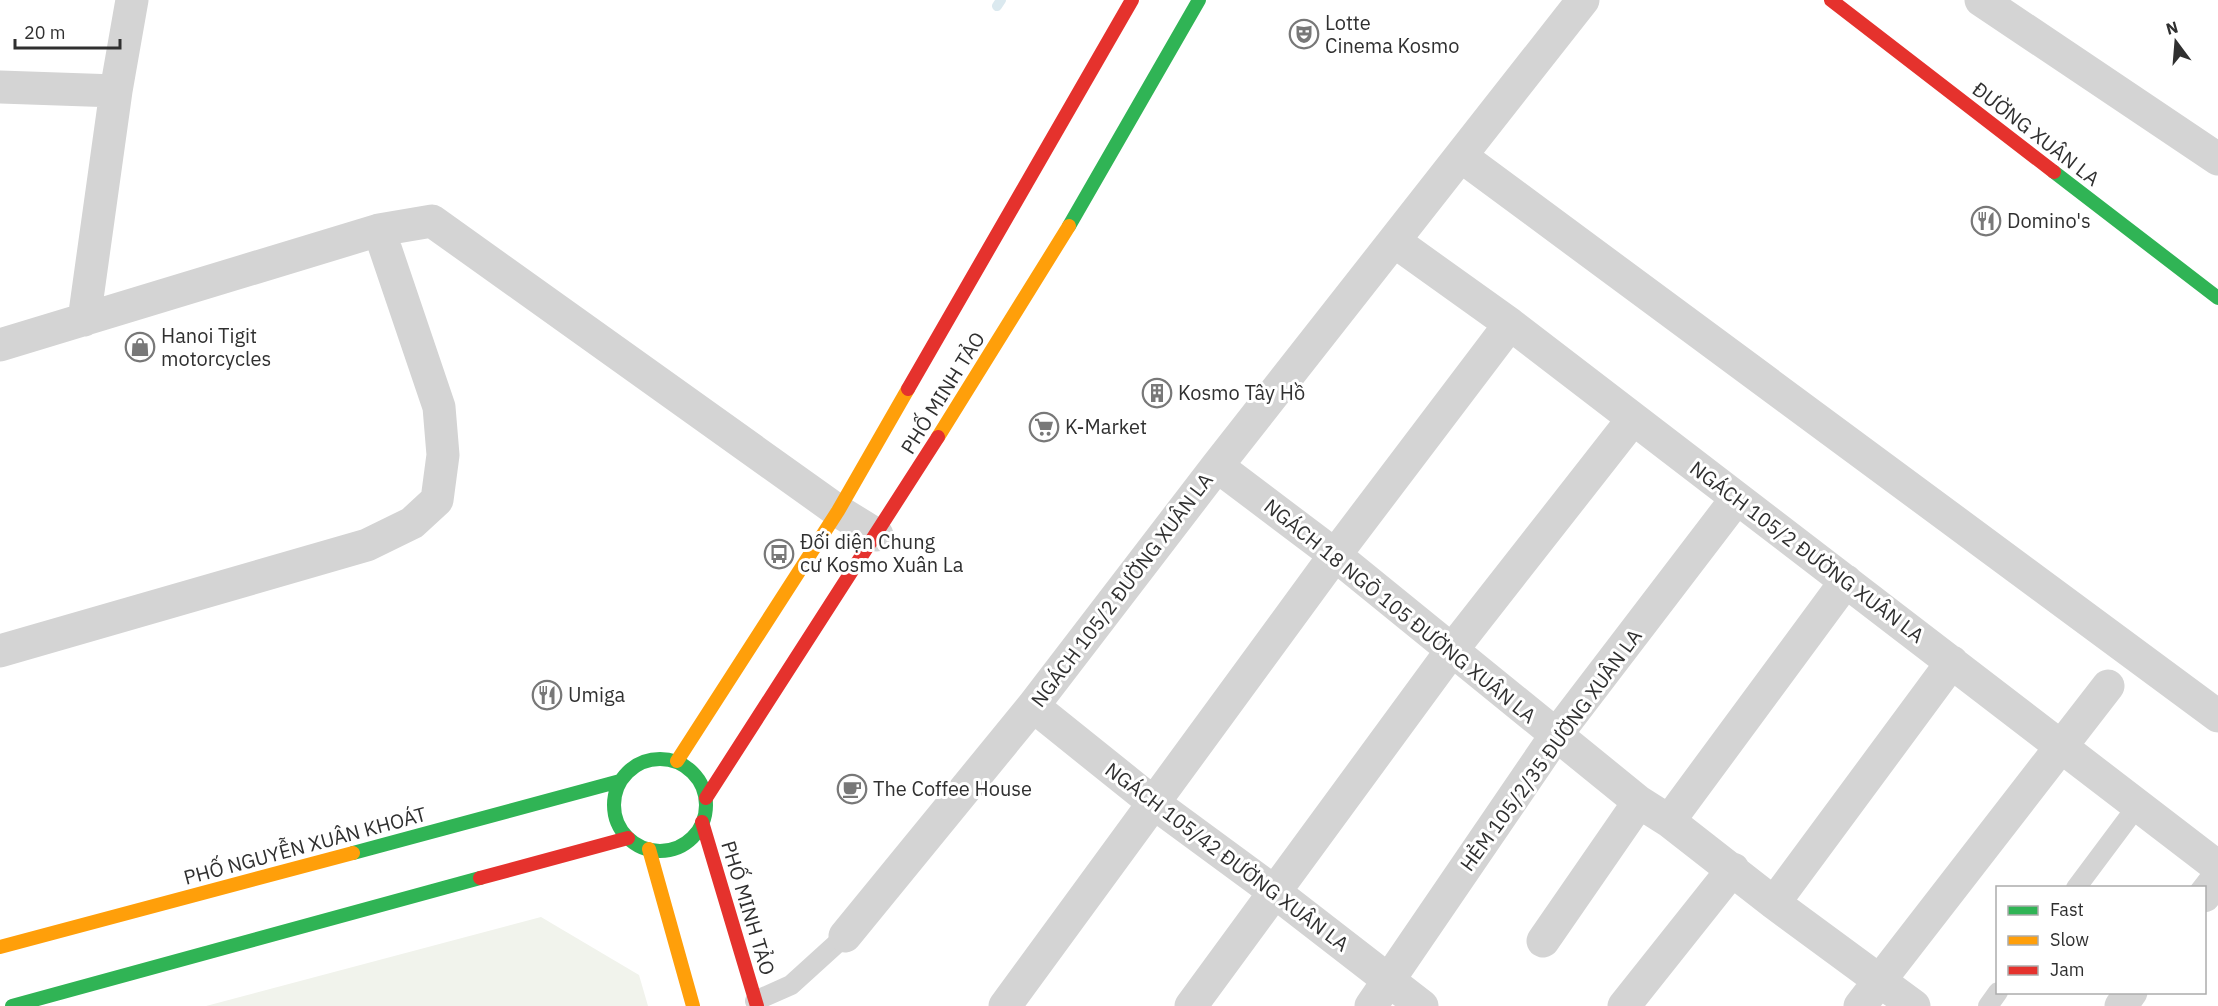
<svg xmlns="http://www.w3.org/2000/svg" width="2218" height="1006" viewBox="0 0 2218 1006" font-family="'IBM Plex Sans',sans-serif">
<rect width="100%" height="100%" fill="#fff"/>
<path fill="#f1f3ec" d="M541,917L639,975L648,1006H206Z"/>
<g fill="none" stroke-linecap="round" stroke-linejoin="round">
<path stroke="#dbe9ef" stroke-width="10" d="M997,6L1001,0"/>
<path stroke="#d4d4d4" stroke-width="20" d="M2076,888L2138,805
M755,1001L791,985L845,936
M1988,1006L1998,992"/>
<path stroke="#d4d4d4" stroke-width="33" d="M1981,0L2218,159
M0,87L116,91
M1462,157L2218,716
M1394,241L1510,324L2218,867
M84,320L116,91L132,0
M0,345L379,230L432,221L838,511L877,535
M1217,466L1335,555L1639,802L1669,821L1774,903L1914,1006
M0,651L367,545L412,523L437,500L443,455L439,407L379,230
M1033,706L1155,804L1276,893L1422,1006
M1669,821L1846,581
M2204,896L2218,878
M1774,903L1952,662
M845,936L1033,706L1217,466L1583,0
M1543,941L1639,802
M1005,1006L1335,555L1510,324
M1191,1006L1452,650L1633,419
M1371,1006L1556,735L1737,498
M1624,1006L1733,869
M1860,1006L2108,686
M2121,1006L2131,992"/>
<path stroke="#30b455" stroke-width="14" d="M2054,172L2218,298
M1069,226L1199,0
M614 805a46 46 0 1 1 92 0a46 46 0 1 1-92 0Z
M353,853L620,781
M12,1006L480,878"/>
<path stroke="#ff9f0a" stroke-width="14" d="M938,437L1069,226
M677,761L838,511L908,389
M649,849L693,1006
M0,947L353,853"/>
<path stroke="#e5322d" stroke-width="14" d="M1831,0L2054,172
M908,389L1132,0
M706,798L938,437
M702,822L757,1006
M480,878L628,838"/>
</g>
<defs>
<g id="theatre-ring" transform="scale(1.5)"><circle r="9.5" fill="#fff" stroke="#787878" stroke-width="1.5"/><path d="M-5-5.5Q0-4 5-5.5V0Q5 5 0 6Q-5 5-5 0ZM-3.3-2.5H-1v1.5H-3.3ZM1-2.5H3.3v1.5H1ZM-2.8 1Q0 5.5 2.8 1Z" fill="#787878"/></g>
<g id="restaurant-ring" transform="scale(1.5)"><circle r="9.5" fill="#fff" stroke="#787878" stroke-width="1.5"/><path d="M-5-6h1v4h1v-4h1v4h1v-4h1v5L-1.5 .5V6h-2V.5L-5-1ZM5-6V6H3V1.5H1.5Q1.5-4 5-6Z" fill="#787878"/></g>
<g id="shop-ring" transform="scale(1.5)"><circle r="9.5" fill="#fff" stroke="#787878" stroke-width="1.5"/><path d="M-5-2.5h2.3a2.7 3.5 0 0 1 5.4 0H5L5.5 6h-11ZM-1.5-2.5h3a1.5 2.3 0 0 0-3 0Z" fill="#787878"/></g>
<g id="building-ring" transform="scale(1.5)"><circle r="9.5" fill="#fff" stroke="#787878" stroke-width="1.5"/><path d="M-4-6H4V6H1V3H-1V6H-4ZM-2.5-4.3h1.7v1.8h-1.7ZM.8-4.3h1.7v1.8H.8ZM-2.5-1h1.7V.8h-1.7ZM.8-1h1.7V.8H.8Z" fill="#787878"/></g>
<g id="supermarket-ring" transform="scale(1.5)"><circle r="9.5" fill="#fff" stroke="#787878" stroke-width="1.5"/><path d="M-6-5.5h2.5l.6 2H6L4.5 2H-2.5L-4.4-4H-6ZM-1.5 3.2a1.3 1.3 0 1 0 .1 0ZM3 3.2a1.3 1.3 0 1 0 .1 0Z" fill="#787878"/></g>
<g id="bus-ring" transform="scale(1.5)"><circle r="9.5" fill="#fff" stroke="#787878" stroke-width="1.5"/><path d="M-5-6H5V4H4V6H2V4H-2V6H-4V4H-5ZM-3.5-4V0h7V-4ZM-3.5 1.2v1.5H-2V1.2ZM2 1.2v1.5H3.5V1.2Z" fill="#787878"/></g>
<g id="cafe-ring" transform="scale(1.5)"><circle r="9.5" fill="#fff" stroke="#787878" stroke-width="1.5"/><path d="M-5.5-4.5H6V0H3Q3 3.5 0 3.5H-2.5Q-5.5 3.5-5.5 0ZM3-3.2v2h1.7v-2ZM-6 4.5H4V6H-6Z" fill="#787878"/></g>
</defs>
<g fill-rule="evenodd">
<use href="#theatre-ring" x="1304" y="34"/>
<use href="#restaurant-ring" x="1986" y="221"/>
<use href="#shop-ring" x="140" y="347"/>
<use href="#building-ring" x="1157" y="393"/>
<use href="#supermarket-ring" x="1044" y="427"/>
<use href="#bus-ring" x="779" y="554"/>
<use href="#restaurant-ring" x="547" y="695"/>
<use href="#cafe-ring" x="852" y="789"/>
</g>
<g text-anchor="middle" stroke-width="6" stroke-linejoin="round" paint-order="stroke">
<g font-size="20" fill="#303030" stroke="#fff" text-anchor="start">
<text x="1325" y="30">Lotte<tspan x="1325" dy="23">Cinema Kosmo</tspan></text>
<text x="2007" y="228">Domino's</text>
<text x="161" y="343">Hanoi Tigit<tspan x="161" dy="23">motorcycles</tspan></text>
<text x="1178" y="400">Kosmo Tây Hồ</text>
<text x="1065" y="434">K-Market</text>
<text x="800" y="549">Đối diện Chung<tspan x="800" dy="23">cư Kosmo Xuân La</tspan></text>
<text x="568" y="702">Umiga</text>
<text x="873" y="796">The Coffee House</text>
</g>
<g font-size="20" fill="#303030" stroke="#fff">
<text transform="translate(2036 134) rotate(38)" y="7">ĐƯỜNG XUÂN LA</text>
<text transform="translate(943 393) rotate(-58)" y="7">PHỐ MINH TẢO</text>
<text transform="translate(1807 552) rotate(37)" y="7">NGÁCH 105/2 ĐƯỜNG XUÂN LA</text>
<text transform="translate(1122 590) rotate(-53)" y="7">NGÁCH 105/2 ĐƯỜNG XUÂN LA</text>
<text transform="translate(1400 611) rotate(39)" y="7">NGÁCH 18 NGÕ 105 ĐƯỜNG XUÂN LA</text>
<text transform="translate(1551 750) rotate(-54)" y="7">HẺM 105/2/35 ĐƯỜNG XUÂN LA</text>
<text transform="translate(305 846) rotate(-15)" y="7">PHỐ NGUYỄN XUÂN KHOÁT</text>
<text transform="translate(1227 857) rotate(37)" y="7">NGÁCH 105/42 ĐƯỜNG XUÂN LA</text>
<text transform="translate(748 908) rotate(73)" y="7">PHỐ MINH TẢO</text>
</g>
</g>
<rect x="1996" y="886" width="210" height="108" fill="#ffffff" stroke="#acacac" stroke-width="1.5"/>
<rect x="2008" y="906" width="30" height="9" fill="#30b455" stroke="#acacac" stroke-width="1.5"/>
<text x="2050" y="916" font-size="18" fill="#303030">Fast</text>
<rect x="2008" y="936" width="30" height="9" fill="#ff9f0a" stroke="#acacac" stroke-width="1.5"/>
<text x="2050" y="946" font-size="18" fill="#303030">Slow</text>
<rect x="2008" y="966" width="30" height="9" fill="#e5322d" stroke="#acacac" stroke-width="1.5"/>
<text x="2050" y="976" font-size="18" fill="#303030">Jam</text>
<g transform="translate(2176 42) rotate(344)" stroke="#ffffff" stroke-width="4.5" paint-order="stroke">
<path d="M0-4.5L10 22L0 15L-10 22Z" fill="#303030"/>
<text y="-9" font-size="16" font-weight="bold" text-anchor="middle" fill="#303030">N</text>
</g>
<path d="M15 39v9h105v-9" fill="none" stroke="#303030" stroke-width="3"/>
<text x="24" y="39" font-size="18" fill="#303030" stroke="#ffffff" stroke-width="4.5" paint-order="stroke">20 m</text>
</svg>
